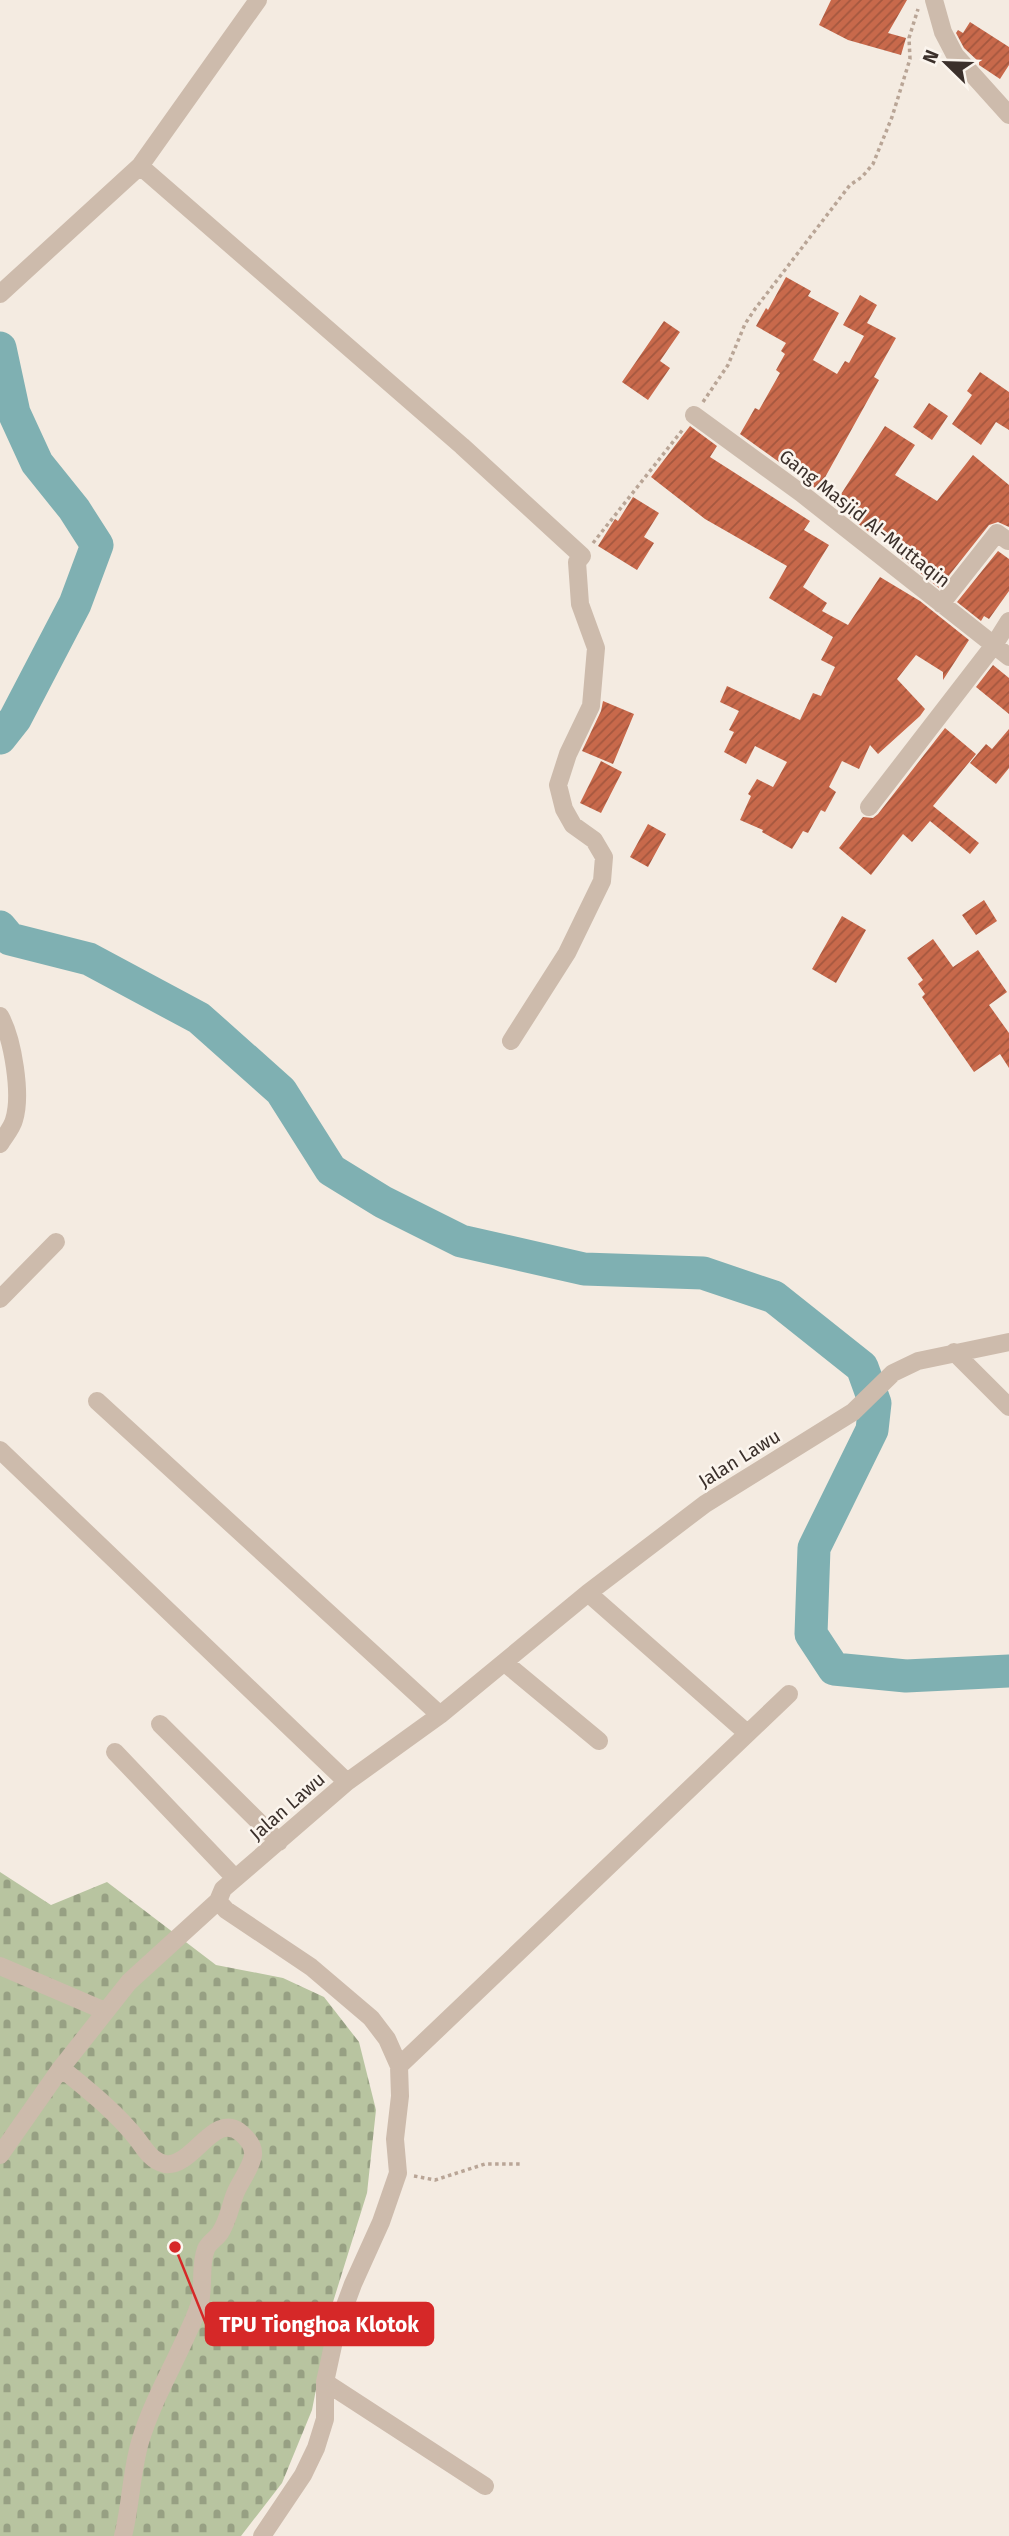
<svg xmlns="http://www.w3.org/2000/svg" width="1009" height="2536" viewBox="0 0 1009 2536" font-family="'Fira Sans',sans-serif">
<defs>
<pattern id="cemetery-stones" width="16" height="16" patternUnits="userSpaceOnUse" patternTransform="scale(1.75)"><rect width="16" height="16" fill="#b8c4a0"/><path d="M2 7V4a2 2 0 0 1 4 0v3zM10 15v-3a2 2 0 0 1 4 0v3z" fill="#97a083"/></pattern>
<pattern id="building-hatch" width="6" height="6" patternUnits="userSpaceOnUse" patternTransform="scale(1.75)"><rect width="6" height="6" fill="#c8694b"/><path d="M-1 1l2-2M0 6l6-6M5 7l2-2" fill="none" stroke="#a4573f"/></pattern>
</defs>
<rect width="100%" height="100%" fill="#f4ebe1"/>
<path fill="url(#cemetery-stones)" d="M0,1872L51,1905L107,1882L216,1965L283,1978L324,1997L359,2042L376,2110L367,2193L333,2302L312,2410L282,2483L241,2536H0Z"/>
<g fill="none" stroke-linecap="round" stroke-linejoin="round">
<path stroke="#7fb0b2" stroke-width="33" d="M0,348L14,413L37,463L74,509L97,545L75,604L15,719L0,738
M0,927L10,939L89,959L199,1018L281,1091L331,1170L383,1202L461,1241L584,1269L703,1273L774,1297L862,1367L875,1403L872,1430L814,1548L811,1634L834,1669L906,1676L1009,1671"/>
</g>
<path fill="url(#building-hatch)" d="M831,0H907L888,33L906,38L901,55L848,40L819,25Z
M970,22L1009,47V65L1000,79L979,65V62L964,48L956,33L958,30L963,33Z
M786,277L811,291L808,296L839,313L813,360L837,374L845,361L849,363L864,336L843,325L860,295L877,305L867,323L896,338L874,377L879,380L818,490L740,434L755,408L759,410L780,373L776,370L785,354L781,351L786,343L756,326L766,308L768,310Z
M664,321L680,332L660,361L670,368L648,400L622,382Z
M980,372L1009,392V430L996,422L981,445L952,424L972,395L967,391Z
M929,403L948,416L932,440L913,427Z
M690,426L717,446L710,457L810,521L804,530L829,545L803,587L827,603L822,611L848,625L880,577L920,601L969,640L943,680V672L916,655L897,679L925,709L920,716L878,754L870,745L859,769L842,761L829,787L836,792L825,812L821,810L808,833L803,831L792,849L762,832L763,830L740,820L751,796L748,794L757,779L773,787L787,762L755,746L746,764L724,752L734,732L729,730L739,711L720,702L727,686L800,720L813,693L821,696L835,667L821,660L833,637L769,598L787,566L705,519L651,477Z
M885,426L915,445L895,475L937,501L973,455L1009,485V527L998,522L989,525L939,588L898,555L906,544L879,528L874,536L834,505Z
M633,497L659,513L644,537L654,543L637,570L598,546L615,519L618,521Z
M998,551L1009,559V591L989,619L984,616L981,621L957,602Z
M993,665L1009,678V714L976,687Z
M603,701L634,714L613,764L582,751L601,711Z
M945,728L976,754L933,806L979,843L970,854L930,821L912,842L903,834L871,875L839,848L863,817L873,818L878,814Z
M1009,729V768L996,784L970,763L986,744L992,749Z
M601,761L622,772L601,813L580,803Z
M648,824L666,834L648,867L630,857Z
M984,900L997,921L976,935L962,915Z
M842,916L866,930L836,983L812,969Z
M933,939L953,967L978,950L1007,992L989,1005L1009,1033V1068L1000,1054L974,1072L922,997L925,994L918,984L923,980L907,958Z"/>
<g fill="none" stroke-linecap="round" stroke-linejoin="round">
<path stroke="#b9a596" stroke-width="3.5" stroke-dasharray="3.5 3.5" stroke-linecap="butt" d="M703,402L728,365L745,324L755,309L850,185L862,177L873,164L892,117L910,59L909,38L918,9
M593,543L684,428
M414,2176L435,2180L485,2164H520"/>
<path stroke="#cdbbac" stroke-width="18" d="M934,0L943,32L955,55L1009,115
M140,166L462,446L582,556L577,562L580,604L596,648L591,706L568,754L558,785L564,809L573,825L594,840L604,857L602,881L567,953L511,1041
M0,294L140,166L258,0
M694,415L801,493L1009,657
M941,604L997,533L1008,541
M869,807L994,645L1009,621
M0,1016C13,1039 22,1095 14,1120C12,1128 4,1137 0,1144
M0,1299L56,1242
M954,1352L1009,1407
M97,1401L440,1715
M0,1450L347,1782
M588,1593L747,1733
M505,1663L599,1741
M160,1724L279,1842
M115,1752L235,1878
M0,1966L105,2011
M399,2066L789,1694
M61,2068C88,2090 116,2112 138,2140C145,2150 152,2161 165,2164C193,2168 214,2110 241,2133C248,2139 254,2146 253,2155C251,2169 240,2181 235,2194C230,2207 228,2221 220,2233C216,2239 209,2242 206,2249C199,2267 205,2287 199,2306C182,2352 154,2395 140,2442C131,2473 131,2505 123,2536
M0,2155L61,2068L129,1982L218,1901
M325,2382L485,2486
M262,2536L303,2475L316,2448L325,2419V2382L337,2327L353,2284L381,2222L398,2173L395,2139L400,2096L399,2066L387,2039L371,2018L311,1967L226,1910L218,1901L223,1889L347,1782L440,1715L588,1593L705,1504L853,1412L893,1373L918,1361L1009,1342"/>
</g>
<g text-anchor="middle" stroke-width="5" stroke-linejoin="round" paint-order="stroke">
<g font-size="19" fill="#3b302b" stroke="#fbf5ee">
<text transform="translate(865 518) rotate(38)" y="7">Gang Masjid Al-Muttaqin</text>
<text transform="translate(739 1458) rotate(-32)" y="7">Jalan Lawu</text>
<text transform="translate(287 1806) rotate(-41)" y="7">Jalan Lawu</text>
</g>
</g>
<path fill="none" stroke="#d62828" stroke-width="2.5" d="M175 2247L206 2324"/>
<circle fill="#d62828" stroke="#fbf5ee" stroke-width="2.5" cx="175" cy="2247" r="7"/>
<rect fill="#d62828" stroke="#d62828" stroke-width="2.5" x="206" y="2303" width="227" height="42" rx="7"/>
<g font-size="21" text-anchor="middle" font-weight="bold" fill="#fff">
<text x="319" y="2332">TPU Tionghoa Klotok</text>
</g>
<g transform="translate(946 63) rotate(293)" stroke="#fbf5ee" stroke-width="5" paint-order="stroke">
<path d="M0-5L12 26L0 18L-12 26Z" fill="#3b302b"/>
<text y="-10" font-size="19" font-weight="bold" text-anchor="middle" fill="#3b302b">N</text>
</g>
</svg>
